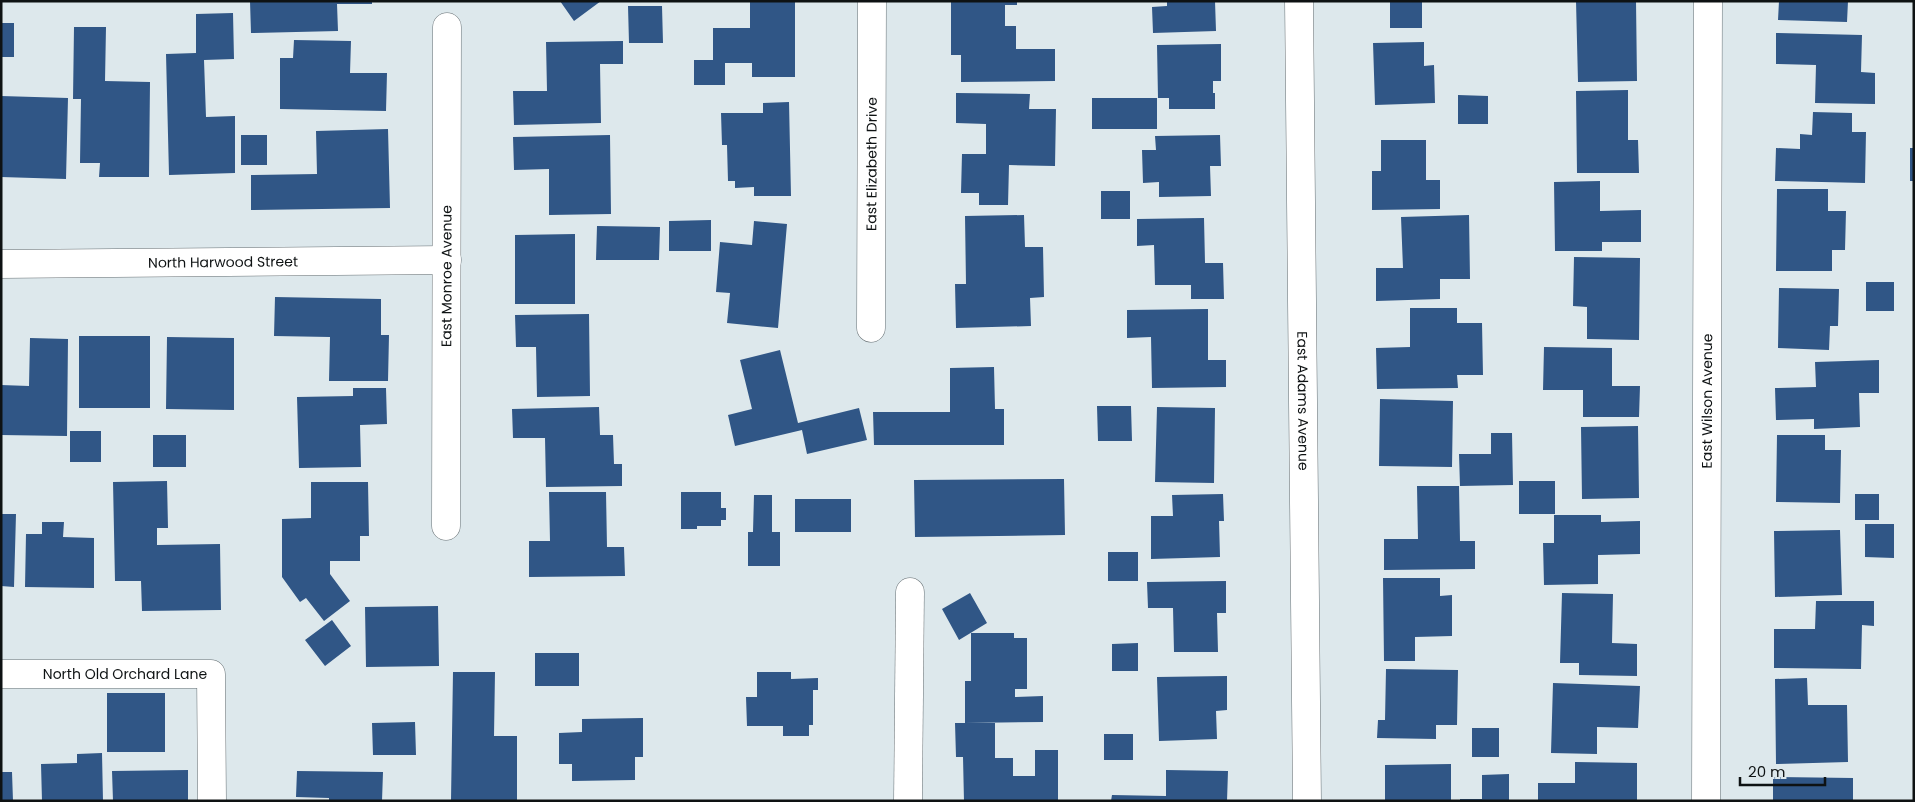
<svg xmlns="http://www.w3.org/2000/svg" width="1915" height="802" viewBox="0 0 1915 802" font-family="Poppins,sans-serif">
<rect width="100%" height="100%" fill="#dde8ec"/>
<path fill="#305686" d="M250,1H372V4H337L338,31L251,33Z
M560,1H601L574,21Z
M750,1H795V77H752V63H725V85H694V60H713V28H750Z
M951,1H1017V5H1005V26H1016V49H1055V81L961,82V55H951Z
M1167,1H1215L1216,31L1153,33L1152,7L1167,6Z
M1390,1H1422V28H1390Z
M1576,1H1636L1637,81L1578,82Z
M1779,1H1848L1847,22L1778,20Z
M628,6H662L663,43H629Z
M233,13L234,59L204,60L206,117L235,116V173L169,175L166,54L196,53V14Z
M1,23H14V57H1Z
M74,27H106L105,81L150,82L149,177H99L100,163H80L81,99H73Z
M1776,33L1862,35L1861,72L1875,73V104L1815,103L1816,65L1776,64Z
M294,40L351,41L350,73H387L386,111L280,109V58H293Z
M623,41V64H600L601,123L514,125L513,91H547L546,42Z
M1424,42V66L1434,65L1435,103L1375,105L1373,43Z
M1221,44V81H1213V93H1215V109H1169V98H1158L1157,45Z
M1628,90V140H1638L1639,173H1577L1576,91Z
M956,93L1030,94L1029,109H1056L1055,166L1009,165L1008,205H979V193H961L962,154H986V124L956,123Z
M1458,95L1488,96V124H1458Z
M1,96L68,98L66,179L1,177Z
M1092,98H1157V129H1092Z
M789,102L791,196H754V187L735,188V181H728L727,145H722L721,113H763V103Z
M1813,112L1852,113V132H1866L1865,183L1775,181L1776,148L1800,149V134L1812,135Z
M388,129L390,208L251,210V175L317,174L316,131Z
M241,135H267V165H241Z
M610,135L611,214L549,215V169L514,170L513,137Z
M1220,135L1221,166H1210L1211,196L1159,197V182L1143,183L1142,150H1156L1155,136Z
M1381,140H1426V180H1440V209L1372,210V171H1381Z
M1910,148H1914V181H1910Z
M1600,181V211L1641,210V242H1602V251H1555L1554,182Z
M1777,189H1828V211H1846L1845,250H1832V271H1776Z
M1101,191H1130V219H1101Z
M1024,215L1025,247H1043L1044,297L1030,298L1031,326L956,328L955,284H966L965,216Z
M1469,215L1470,279H1440V299L1376,301V268H1403L1401,217Z
M1204,218L1205,263H1223L1224,299H1191V285H1155L1154,245L1137,246V219Z
M711,220V251H669V221Z
M754,221L787,224L778,328L727,323L730,293L716,292L720,242L752,245Z
M597,226L660,227L659,260H596Z
M575,234V304H515V235Z
M1574,257L1640,258L1639,340L1587,339V307L1573,306Z
M1866,282H1894V311H1866Z
M1779,288L1839,289L1838,326H1830L1829,350L1778,348Z
M275,297L381,299V335H389L388,381H329L330,337L274,336Z
M1410,308H1457V323H1482L1483,375H1457L1458,388L1377,389L1376,348L1410,347Z
M1208,309V360H1226V387L1152,388L1151,337L1127,338V310Z
M589,314L590,396L537,397L536,347H516L515,315Z
M79,336H150V408H79Z
M167,337L234,338V410L166,409Z
M30,338L68,339L67,436L1,435V385L29,386Z
M1544,347L1612,348V386H1640L1639,417H1583V390H1543Z
M780,350L798,423L859,408L867,440L807,454L802,430L735,446L728,415L752,409L740,360Z
M1879,360V393H1859L1860,427L1814,429V419L1776,420L1775,388L1816,387L1815,362Z
M994,367L995,409H1004V445H874L873,412H950V368Z
M353,388H386L387,424L360,425L361,467L299,468L297,397L353,396Z
M1380,399L1453,401L1452,467L1379,466Z
M1097,406H1131L1132,441H1098Z
M599,407L600,435H613L614,464H622V486L546,487L545,438H513L512,409Z
M1157,407L1215,408L1214,483L1155,482Z
M1638,426L1639,498L1582,499L1581,427Z
M70,431H101V462H70Z
M1491,433H1512L1513,485L1460,486L1459,454H1491Z
M153,435H186V467H153Z
M1777,435H1825V450H1841L1840,503L1776,502Z
M1064,479L1065,535L915,537L914,480Z
M167,481L168,528H157V545L220,544L221,610L142,611L141,581H115L113,482Z
M1519,481H1555V514H1519Z
M311,482H368L369,536H360V561H330V574L350,601L324,621L306,598L300,602L282,577V519L311,518Z
M1417,486H1459L1460,541H1475V569L1384,570V539H1418Z
M549,492H606L607,547H624L625,576L529,577V541H550Z
M681,492H721V508H726V520H721V526H697V529H681Z
M1223,494L1224,521H1219L1220,557L1151,559V516H1173L1172,495Z
M1855,494H1879V520H1855Z
M754,495H772V532H780V566H748V532H753Z
M795,499H851V532H795Z
M1,514H16L14,587L1,586Z
M1554,515H1601V522L1640,521V554L1598,555V584L1544,585L1543,543H1554Z
M42,522H64L63,537L94,538V588L25,587L26,534H42Z
M1865,524H1894V558L1865,557Z
M1840,530L1842,595L1775,597L1774,531Z
M1108,552H1138V581H1108Z
M1383,578H1440V596L1452,595V636L1415,637V661H1384Z
M1226,581V613H1217L1218,652H1174L1173,608H1148L1147,582Z
M970,593L987,623L959,640L942,609Z
M1562,593L1613,594L1612,643L1637,644V676L1579,675V663H1560Z
M1816,601H1874V626L1862,625L1861,669L1774,668V629H1815Z
M438,606L439,666L366,667L365,607Z
M332,620L351,646L325,666L305,640Z
M971,633H1014V638H1027V689H1015V697L1043,696V722L965,723V681H971Z
M1138,643V671H1112V644Z
M535,653H579V686H535Z
M1386,669L1458,670L1457,725H1436V739L1377,738L1378,720H1385Z
M453,672H495L494,736H517V801H451Z
M757,672H791V679L818,678V690H813V725H809V736H783V726H747L746,697H757Z
M1227,676V710L1216,711L1217,739L1159,741L1157,677Z
M1807,678L1808,705H1847L1848,762L1776,764L1775,679Z
M1553,683L1640,686L1638,728L1597,727V754L1551,753Z
M107,693H165V752H107Z
M643,718V757H635V780L572,781V764H559V733L582,732V719Z
M415,722L416,755H373L372,723Z
M955,723H995V758H1013V776H1035V750H1058V801H964L963,757H956Z
M1472,728H1499V757H1472Z
M1104,734H1133V760H1104Z
M102,753L103,801H42L41,764L77,763V754Z
M1575,762L1637,763V801H1538V783H1575Z
M1451,764V801H1385V765Z
M188,770V801H113L112,771Z
M1166,770L1228,771L1227,801H1111L1112,795L1166,796Z
M297,771L383,772L382,801H329V798L296,797Z
M1,772H12L13,801H1Z
M1509,774V801H1460V799H1482V775Z
M1773,777L1853,778V801H1773Z"/>
<g fill="none" stroke-linecap="round" stroke-linejoin="round">
<g stroke="#666f73" stroke-width="29">
<g id="minor">
<path id="s1" d="M1299,1L1307,801"/>
<path id="s2" d="M1,264L447,260"/>
<path id="s3" d="M871,328L872,1"/>
<path id="s4" d="M446,526L447,27"/>
<path id="s5" d="M1,674H211L212,801"/>
<path d="M908,801L910,592"/>
<path id="s6" d="M1706,801L1708,1"/>
</g>
</g>
<use href="#minor" stroke="#fff" stroke-width="28"/>
</g>
<g text-anchor="middle" stroke-width="5" stroke-linejoin="round" paint-order="stroke">
<g font-size="14" fill="#0e1213" stroke="#dde8ec">
<text dy="5" stroke="none"><textPath href="#s3" startOffset="164">East Elizabeth Drive</textPath></text>
<text dy="5" stroke="none"><textPath href="#s2" startOffset="222">North Harwood Street</textPath></text>
<text dy="5" stroke="none"><textPath href="#s4" startOffset="250">East Monroe Avenue</textPath></text>
<text dy="5" stroke="none"><textPath href="#s1" startOffset="400">East Adams Avenue</textPath></text>
<text dy="5" stroke="none"><textPath href="#s6" startOffset="400">East Wilson Avenue</textPath></text>
<text dy="5" stroke="none"><textPath href="#s5" startOffset="124">North Old Orchard Lane</textPath></text>
</g>
</g>
<rect width="1915" height="802" fill="none" stroke="#0e1213" stroke-width="5"/>
<path d="M1740 777v8h85v-8" fill="none" stroke="#0e1213" stroke-width="2.5"/>
<text x="1748" y="777" font-size="15" fill="#0e1213" stroke="#dde8ec" stroke-width="4" paint-order="stroke">20 m</text>
</svg>
